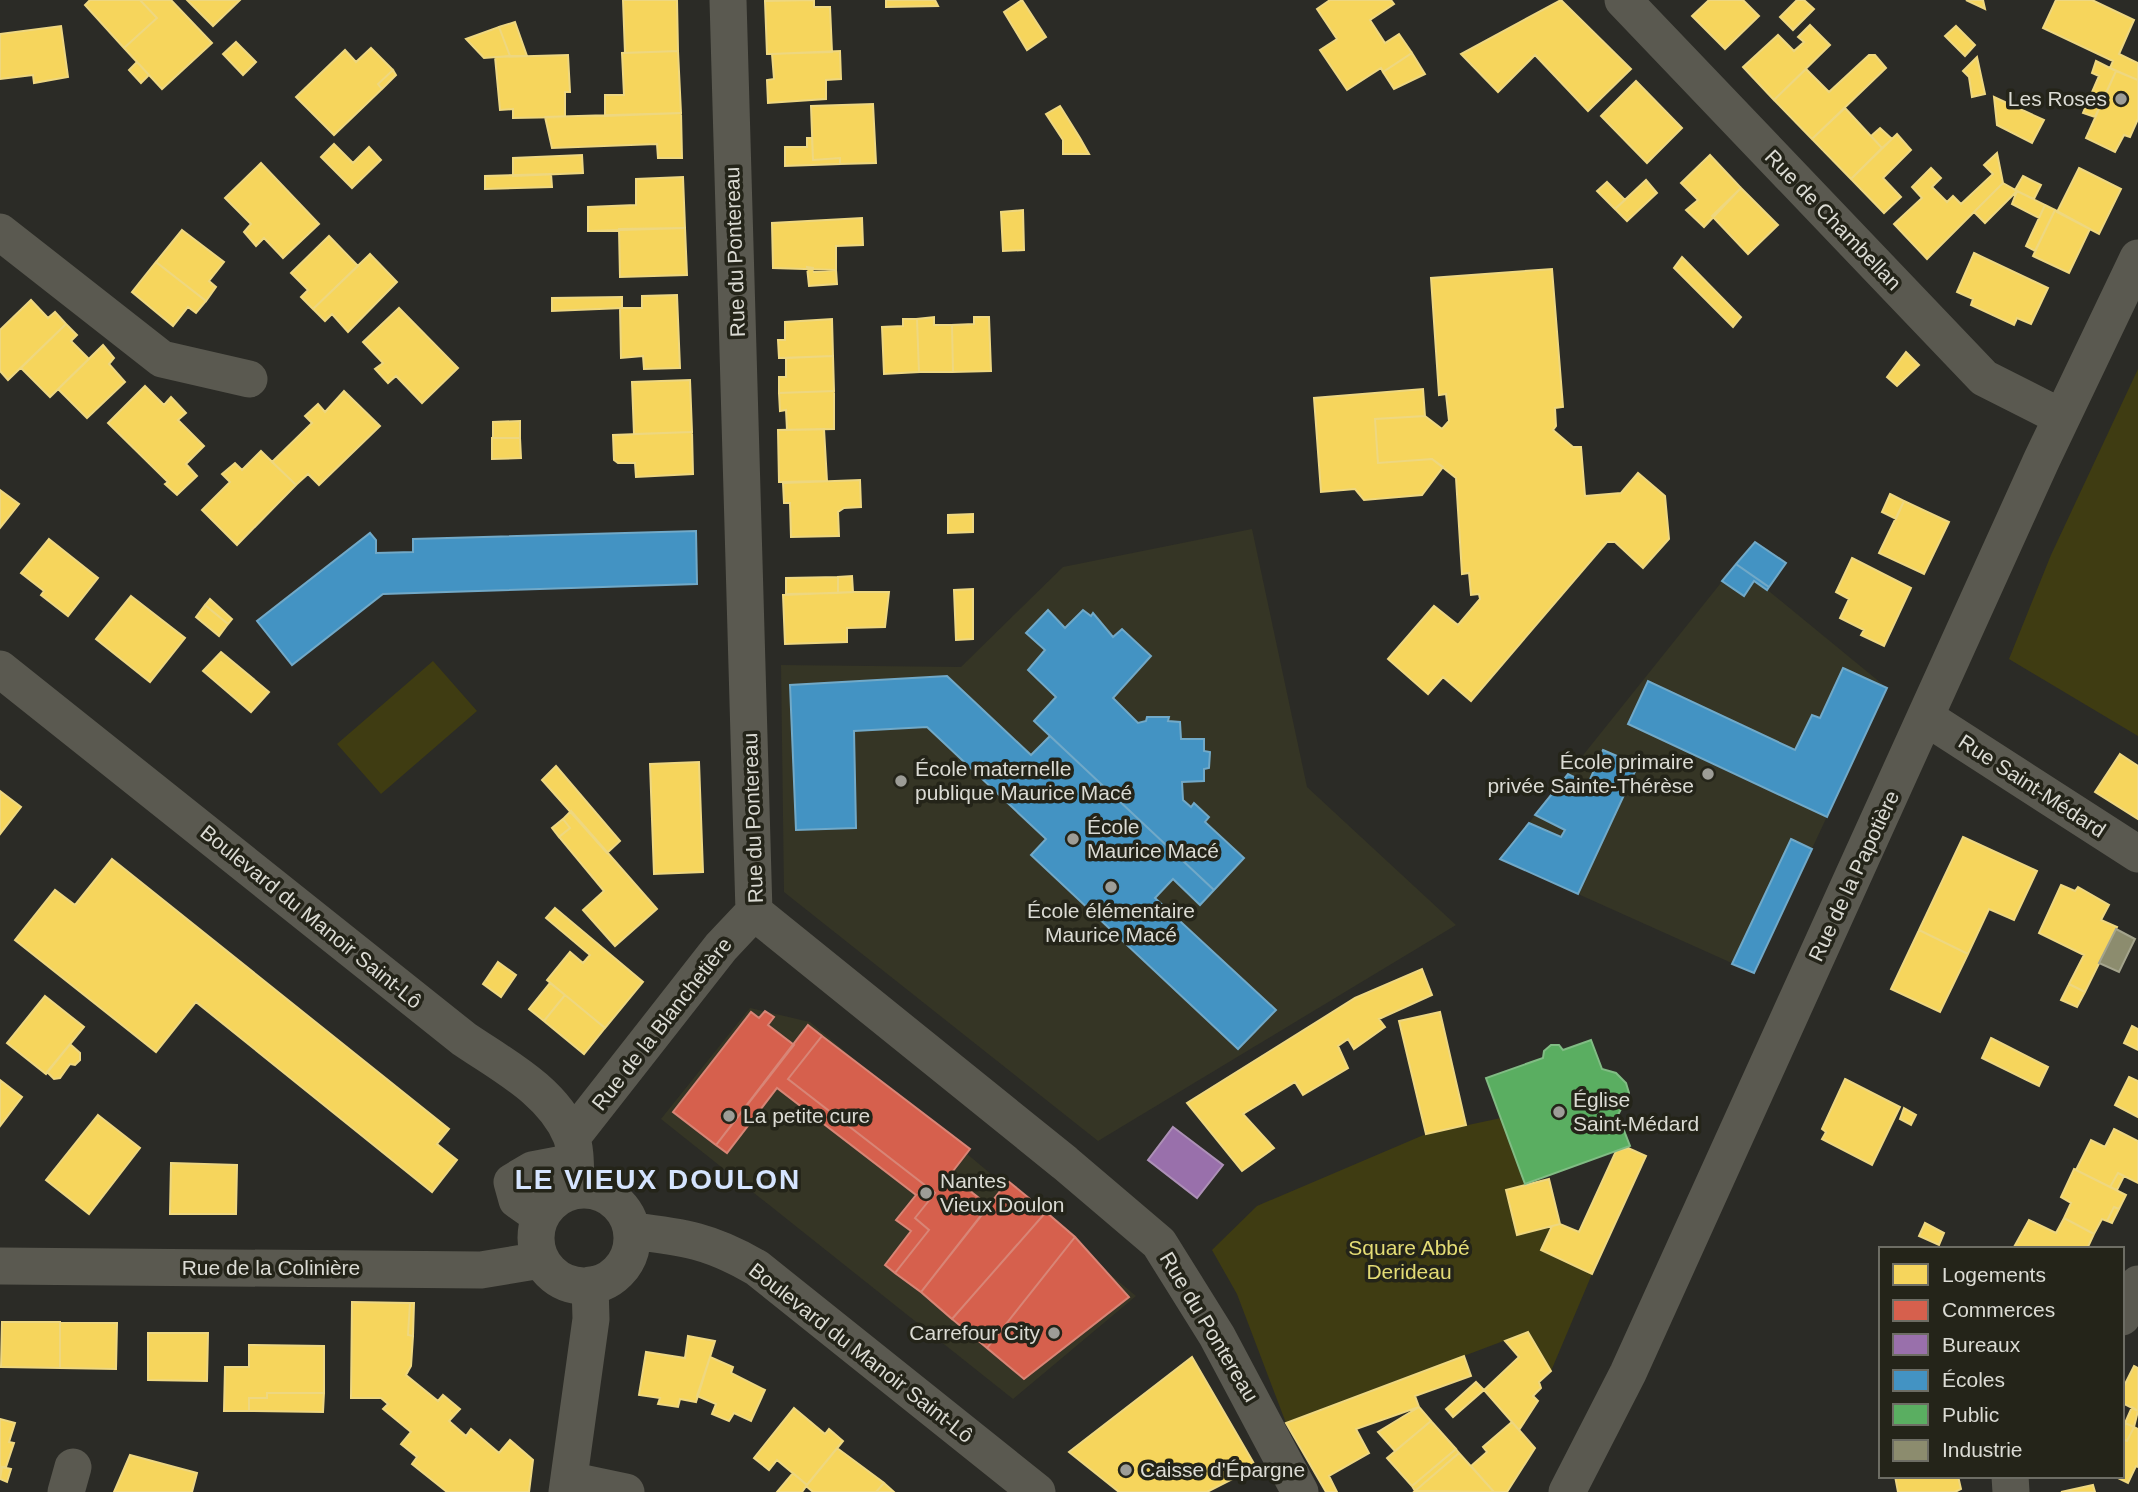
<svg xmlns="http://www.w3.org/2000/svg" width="2138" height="1492" viewBox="0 0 2138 1492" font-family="Helvetica,sans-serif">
<rect width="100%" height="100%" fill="#2b2b26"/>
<path fill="#353525" d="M1252,529L1307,787L1456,925L1098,1141L784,892L781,665L961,667L1063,567Z
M1736,564L1887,688L1754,973L1500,859Z
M750,1008L810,1022L1136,1296L1013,1399L661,1119Z"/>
<path fill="#3f3c12" d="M2138,369V736L2009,659L2051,555Z
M433,661L477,711L381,794L337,744Z
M1501,1118L1525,1184L1506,1191L1517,1235L1552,1226L1592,1274L1551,1371L1527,1332L1286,1423L1237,1294L1212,1250L1257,1206L1426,1134Z"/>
<path fill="#f6d55c" stroke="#eed780" stroke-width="2" d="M90,0H140L157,18L124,48L85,5Z
M140,0H171L212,43L162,89L124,48L157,18Z
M187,0H240L213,26Z
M623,0H677L678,51L625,53Z
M814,0V7H830L832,52L767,54L765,1Z
M886,0H935L938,6L886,7Z
M1022,0L1046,37L1027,50L1004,12Z
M1330,0H1391L1394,4L1370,20L1385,43L1399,34L1412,53L1383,72L1381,68L1347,90L1320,50L1337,39L1317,9Z
M1561,0L1631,69L1588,111L1535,55L1498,92L1461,54Z
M1709,0H1743L1759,16L1725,49L1692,16Z
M1797,0H1804L1814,9L1793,30L1780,17Z
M1983,0L1985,9L1966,0Z
M2056,0H2092L2134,20L2119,54L2138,63V80L2110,68L2113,61L2043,28Z
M515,22L527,56H510L499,27Z
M1810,25L1830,45L1774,100L1743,67L1778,35L1794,51L1804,42L1798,37Z
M61,26L68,77L34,83L33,75L0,79V34Z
M1956,26L1975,45L1965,56L1945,36Z
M499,27L510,56L484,58L466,39Z
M236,42L256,62L243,75L223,54Z
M371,48L393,70L378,84L382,89L334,135L296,97L345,50L356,62Z
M678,51L681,113L605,116V95H624L622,53Z
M840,51L841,79L826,80V99L768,103L767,80L774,79L772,54Z
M1412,53L1425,74L1394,89L1383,72Z
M568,55L570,92H565V117L513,118V109L500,110L495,57Z
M1869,55H1875L1886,68L1812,139L1774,100L1806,69L1829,92Z
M1977,57L1985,94L1972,97L1969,77L1963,71Z
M2096,61L2116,71L2095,117L2083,113L2099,76L2092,73Z
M137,62L149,75L141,83L129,70Z
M393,70L396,75L382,89L378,84Z
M2116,71L2138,80V119L2130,137L2124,135L2115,152L2086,138Z
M1636,81L1682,128L1647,163L1601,116Z
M1994,97L2044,120L2032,143L1997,125Z
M873,104L876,163L840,164V158L813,160L811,106Z
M1060,106L1080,138L1089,154H1063V140L1046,114Z
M1845,108L1882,148L1851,179L1812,139Z
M681,113L682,158H658L657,144L552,148L545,117Z
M1880,128L1892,139L1882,148L1871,136Z
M1897,134L1911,150L1883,178L1901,197L1884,213L1851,179Z
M807,138H812L813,160L840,158V164L785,166V147H807Z
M334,144L353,163L369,147L381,160L352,188L321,157Z
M1997,153L2003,183L1927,259L1894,224L1922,198L1912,187L1931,168L1941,178L1932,187L1947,202L1953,196L1961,204L1993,174L1984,165Z
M582,155L583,173L513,176V158Z
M1710,155L1741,188L1704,227L1686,210L1698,200L1681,183Z
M261,163L319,224L283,258L264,238L256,246L244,232L251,224L225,198Z
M2079,168L2121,189L2099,234L2057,212Z
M551,174L552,187L485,189V176Z
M2023,176L2041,185L2034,199L2015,190Z
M683,177L685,228L588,231V207L636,205V179Z
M1646,180L1657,193L1627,221L1615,209Z
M1607,182L1625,200L1615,209L1597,191Z
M2003,183L2017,191L1985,223L1974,212Z
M1741,188L1778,225L1748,254L1712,216Z
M2017,191L2045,205L2039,218L2012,204Z
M2045,205L2055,210L2035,251L2026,246Z
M1023,210L1024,250L1003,251L1001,212Z
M2055,210L2090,229L2069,273L2033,256Z
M862,218L863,245L836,246V270L773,268L772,223Z
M685,228L687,275L620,277L619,229Z
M182,230L224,262L209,281L216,287L206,301L156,262Z
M329,236L358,266L313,309L301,297L308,290L291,273Z
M1974,253L2048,288L2031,324L2017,318L2014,325L1971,305L1973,299L1957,292Z
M370,254L397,282L348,332L332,314L325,321L313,309Z
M1682,257L1741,317L1733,327L1674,268Z
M156,262L206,301L196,313L188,307L173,326L132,292Z
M807,267L813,268L814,272L836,270L837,284L809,286Z
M1552,269L1563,407L1555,408L1556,426L1553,430L1573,447H1581L1585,496L1621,493L1638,473L1665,496L1669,539L1643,568L1615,542H1607L1471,701L1443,677L1428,694L1388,659L1434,606L1458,625L1480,599L1479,594L1471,595L1469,573L1462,574L1456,478L1432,459L1378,463L1375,419L1425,416L1442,429L1449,421L1446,394L1439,395L1431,278Z
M677,295L680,368L644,369L643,356L621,358L620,308H642V296Z
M622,297V308L552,311V298Z
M31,300L48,318L55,312L66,324L8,380L0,371V330Z
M399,308L458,368L422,403L396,376L388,383L375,369L383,363L363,342Z
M934,317V325H952L953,372H919L917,319Z
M974,317H989L991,371L953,372L952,325L974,324Z
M832,319L833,356L779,358L778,340H785V322Z
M903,319H917L919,372L884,374L882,327L903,326Z
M66,324L77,335L71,341L89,359L50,397L21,368Z
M103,345L114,358L109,364L125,382L87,418L58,389Z
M1906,352L1919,365L1897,386L1887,377Z
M833,356L834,391L779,393V377H786V358Z
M690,380L692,432L634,434L632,382Z
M145,386L164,405L171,397L186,413L178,420L204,446L186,464L197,476L177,495L165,484L168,482L108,423Z
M1423,389L1425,416L1375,419L1378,463L1432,459L1443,467L1422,495L1364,500L1355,489L1321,492L1314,398Z
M344,391L380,426L319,485L308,474L296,485L272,462L312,423L305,416L318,404L325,412Z
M834,391V429L787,430L786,410L780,411L779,393Z
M520,421V438H493V422Z
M824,429L827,481L779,482L778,430Z
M692,432L693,474L636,477L635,463H618L614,460L613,435Z
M492,438H520L521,458L492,459Z
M261,451L296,485L237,545L202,510L230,482L222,474L235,463L242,470Z
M860,480L861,507L844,508L838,512L839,536L791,537L790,503H784L783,483Z
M0,490L19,504L0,528Z
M1890,494L1904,501L1896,519L1882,512Z
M1904,501L1949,522L1924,574L1879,553Z
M973,514V532L948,533V515Z
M49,539L98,578L68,616L41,595L44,591L21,573Z
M1852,558L1911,588L1884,646L1861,635L1864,630L1840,618L1849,599L1836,592Z
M852,576L853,592L838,593V577Z
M838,577V593L786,594V578Z
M973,589V639L956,640L954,590Z
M853,592H889L885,627L847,628V642L785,644L783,595Z
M131,596L185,638L150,682L96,639Z
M210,599L232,619L228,624L205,605Z
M205,605L228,624L219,636L196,617Z
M221,652L269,692L251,712L203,671Z
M2120,754L2138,766V819L2095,792Z
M699,762L703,872L654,874L650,764Z
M556,766L620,841L607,853L542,780Z
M0,791L21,807L0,834Z
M571,811L657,909L615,946L583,910L604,891L559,837L570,828L563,819Z
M563,819L570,828L559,837L552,828Z
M1963,837L2037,871L2014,920L1989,909L1968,954L1919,930Z
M112,859L449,1129L437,1144L457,1160L432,1192L196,1002L156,1052L15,940L55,890L75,905Z
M2061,885L2075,891L2078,887L2109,905L2101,920L2117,927L2085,992L2069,984L2084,955L2039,933Z
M555,908L643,982L605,1028L547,980L570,952L583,963L590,955L546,918Z
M1919,930L1968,954L1940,1012L1891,989Z
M498,962L516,975L501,997L483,984Z
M1422,969L1432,995L1379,1019L1385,1027L1354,1049L1348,1039L1338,1046L1348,1068L1303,1095L1295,1082L1243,1114L1274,1148L1242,1171L1187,1103L1355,998Z
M550,983L565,995L544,1021L529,1009Z
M2069,984L2085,992L2077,1007L2061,1000Z
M565,995L605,1028L584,1054L544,1021Z
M45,996L84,1027L46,1074L7,1043Z
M1440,1012L1466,1125L1426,1134L1399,1021Z
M2132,1026L2138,1029V1050L2124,1043Z
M1991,1038L2048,1067L2039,1086L1982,1058Z
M70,1044L80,1053V1060L75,1065L70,1064L60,1078L54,1079L47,1072Z
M2129,1077L2138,1081V1117L2115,1105Z
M1845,1079L1900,1107L1872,1165L1822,1139L1826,1132L1822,1129Z
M0,1080L22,1097L0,1126Z
M1904,1108L1916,1115L1911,1125L1900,1119Z
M98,1115L140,1148L89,1214L46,1180Z
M2114,1129L2138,1141V1183L2118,1173L2110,1187L2076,1170L2091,1140L2105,1147Z
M1628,1148L1646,1156L1592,1274L1541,1250L1552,1226L1560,1224L1579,1232L1616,1151Z
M171,1163L237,1165L236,1214H170Z
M2074,1169L2126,1195L2119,1209L2114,1207L2107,1221L2102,1219L2094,1234L2064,1218L2071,1203L2061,1197Z
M2118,1173L2124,1176L2117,1190L2110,1187Z
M1549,1179L1560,1224L1517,1235L1506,1190Z
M2114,1207L2119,1209L2112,1223L2107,1221Z
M2064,1218L2094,1234L2087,1249L2014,1247L2029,1220L2056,1233Z
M1925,1223L1944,1233L1939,1245L1919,1236Z
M352,1302L410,1303L408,1335L413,1336L411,1366L406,1375L438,1401L443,1395L460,1409L449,1421L466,1436L471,1429L499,1453L510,1440L533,1460L529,1492H447L412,1464L417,1457L401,1444L411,1432L383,1409L388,1404L381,1398H351Z
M410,1303H414L413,1336L408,1335Z
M2,1322H60V1368L1,1367Z
M60,1322L117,1323L116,1369L60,1368Z
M1528,1332L1551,1371L1539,1382L1541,1388L1533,1396L1538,1401L1519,1430L1484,1390L1519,1357L1505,1341Z
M148,1333H208L207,1381L148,1380Z
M688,1336L715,1341L696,1402L680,1399L678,1407L658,1404L660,1398L639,1395L646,1352L685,1358Z
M249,1345L324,1346V1393H267V1398H249V1411H224L225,1367H249Z
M1464,1356L1471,1376L1415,1396L1419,1407L1356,1429L1369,1453L1329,1476L1337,1492H1326L1286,1423Z
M710,1357L733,1367L731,1373L765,1390L751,1421L734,1413L729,1421L712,1414L716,1404L697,1396Z
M1192,1357L1256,1467L1207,1492H1119L1069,1452Z
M2134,1366L2138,1368V1411L2122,1403V1390Z
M1476,1382L1484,1390L1453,1417L1446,1409Z
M267,1393H324L323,1412L249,1411V1398H267Z
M1419,1407L1431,1421L1395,1451L1378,1432Z
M2132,1407L2138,1411L2134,1427L2125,1423Z
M794,1408L825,1434L829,1429L843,1441L807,1485L777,1460L769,1470L754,1458Z
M0,1419L15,1423L9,1442L14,1443L6,1467H2L0,1474Z
M1431,1421L1456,1449L1412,1486L1387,1458Z
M1512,1422L1535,1448L1507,1492H1494L1471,1466L1487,1452L1483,1447Z
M2125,1423L2134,1427L2127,1441L2122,1439Z
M2134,1427L2138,1429V1467L2136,1466L2128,1483L2114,1476H2122V1439L2127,1441Z
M837,1448L884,1483L876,1492H813L806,1486Z
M1456,1449L1459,1453L1415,1491L1412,1486Z
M1459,1453L1494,1492L1415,1491Z
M130,1455L197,1473L192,1492H114Z
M2,1467L11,1469L7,1482L0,1479Z
M793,1473L807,1485L802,1492H777Z
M1895,1476H1958L1961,1489L1955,1492H1898Z
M884,1483L894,1492H876Z
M2093,1485L2095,1492H2061Z"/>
<path fill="#d6604d" stroke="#d88576" stroke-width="2" d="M765,1011L774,1017L768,1025L794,1045L716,1145L673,1112L751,1012L759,1018Z
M808,1025L822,1036L788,1079L935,1193L915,1218L929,1230L895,1273L885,1265L911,1231L896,1220L916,1195L777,1088L727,1153L716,1145Z
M822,1036L970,1149L950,1175L989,1206L921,1292L895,1273L929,1230L915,1218L935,1193L788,1079Z
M1008,1181L1046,1212L952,1319L921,1292Z
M1046,1212L1075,1237L987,1348L952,1319Z
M1075,1237L1129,1297L1024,1379L987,1348Z"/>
<path fill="#9970ab" stroke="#ad90b7" stroke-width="2" d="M1173,1127L1223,1165L1197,1198L1148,1160Z"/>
<path fill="#4393c3" stroke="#71a9c8" stroke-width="2" d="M696,531L697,584L383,594L292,665L257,621L370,533L376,540V553L413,552V539Z
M1755,542L1786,563L1769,587L1736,564Z
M1736,564L1769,587L1767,590L1754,581L1744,596L1722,581Z
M1048,610L1065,628L1083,610L1091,616L1093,613L1113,637L1122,629L1151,656L1113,698L1138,723L1146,721L1147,717H1169L1168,721L1180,722L1181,739H1204V751L1210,752L1209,768L1204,769V781L1182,782L1183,800L1191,807L1194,803L1209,817L1205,822L1244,858L1214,890L1034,721L1056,697L1028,670L1045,650L1026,633Z
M1843,668L1887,688L1827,817L1628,724L1648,681L1795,750L1812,715L1820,718Z
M947,676L1031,755L1050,736L1214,890L1200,905L1173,879L1155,898L1276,1010L1238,1049L1031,855L1046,839L927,727L854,731L856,828L796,830L790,685Z
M1603,750L1638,765L1578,894L1500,859L1529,823L1561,837L1565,830L1535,815L1568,774L1588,784Z
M1791,839L1812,849L1754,973L1732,964Z"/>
<path fill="#5aae61" stroke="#81bc84" stroke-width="2" d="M1591,1040L1602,1069L1616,1073L1626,1083L1629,1093L1618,1115L1630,1146L1525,1184L1486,1078L1543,1058L1544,1051L1551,1045H1559L1563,1050Z"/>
<path fill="#8c8c6e" stroke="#a4a48d" stroke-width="2" d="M2116,929L2135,939L2119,972L2099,963Z"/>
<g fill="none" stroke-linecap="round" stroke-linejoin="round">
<path stroke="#5a5950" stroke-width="37" d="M728,0L754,912
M1623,0L1984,378L2061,417
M0,232L162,359L249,379
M0,669L464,1039C502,1065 553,1091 571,1136C577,1151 575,1174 576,1190
M1927,718L2138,854
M754,912L1065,1163L1159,1243L1217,1336L1300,1492
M572,1137L721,947L754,912
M536 1238a48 48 0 1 1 96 0a48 48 0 1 1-96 0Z
M541,1217L517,1200L512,1182L532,1170L574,1162
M632,1231C684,1237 711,1241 757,1268L1037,1492
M0,1266L481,1270L541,1260
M2122,1317L2138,1284
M2010,1476L2011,1492
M569,1480L626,1492
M66,1492L73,1467
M567,1492L591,1319L590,1285
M1567,1492L1628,1373L2042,459L2138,258"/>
</g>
<g fill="#9d9d97" stroke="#242419" stroke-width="2.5">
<circle cx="2121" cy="99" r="7"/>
<circle cx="1708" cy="774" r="7"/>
<circle cx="901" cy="781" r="7"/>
<circle cx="1073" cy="839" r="7"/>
<circle cx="1111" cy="887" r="7"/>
<circle cx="1559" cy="1112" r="7"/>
<circle cx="729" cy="1116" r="7"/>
<circle cx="926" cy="1193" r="7"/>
<circle cx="1054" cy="1333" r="7"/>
<circle cx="1126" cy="1470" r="7"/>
</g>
<g text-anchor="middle" stroke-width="7" stroke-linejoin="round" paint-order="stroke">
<g font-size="21" fill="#dbdbd4" stroke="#242419" text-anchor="start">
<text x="2107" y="106" text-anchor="end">Les Roses</text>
<text x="1694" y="769" text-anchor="end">École primaire<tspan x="1694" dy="24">privée Sainte-Thérèse</tspan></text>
<text x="915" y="776">École maternelle<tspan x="915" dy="24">publique Maurice Macé</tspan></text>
<text x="1087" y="834">École<tspan x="1087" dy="24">Maurice Macé</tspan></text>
<text x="1111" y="918" text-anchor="middle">École élémentaire<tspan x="1111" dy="24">Maurice Macé</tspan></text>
<text x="1573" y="1107">Église<tspan x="1573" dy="24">Saint-Médard</tspan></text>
<text x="743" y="1123">La petite cure</text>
<text x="940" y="1188">Nantes<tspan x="940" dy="24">Vieux Doulon</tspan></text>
<text x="1040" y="1340" text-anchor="end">Carrefour City</text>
<text x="1140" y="1477">Caisse d'Épargne</text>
</g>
<g font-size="21" fill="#dbdbd4" stroke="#242419">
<text transform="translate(1833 220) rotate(46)" y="7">Rue de Chambellan</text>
<text transform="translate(735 252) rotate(-92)" y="7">Rue du Pontereau</text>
<text transform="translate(2032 786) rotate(33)" y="7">Rue Saint-Médard</text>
<text transform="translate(753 818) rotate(-92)" y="7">Rue du Pontereau</text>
<text transform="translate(1854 876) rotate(-65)" y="7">Rue de la Papotière</text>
<text transform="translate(311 917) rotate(39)" y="7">Boulevard du Manoir Saint-Lô</text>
<text transform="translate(662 1024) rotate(-52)" y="7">Rue de la Blanchetière</text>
<text x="271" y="1275">Rue de la Colinière</text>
<text transform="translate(1209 1327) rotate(59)" y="7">Rue du Pontereau</text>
<text transform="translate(861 1353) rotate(38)" y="7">Boulevard du Manoir Saint-Lô</text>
</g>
<g font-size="21" fill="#e4dc75" stroke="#242419">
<text x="1409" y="1255">Square Abbé<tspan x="1409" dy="24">Derideau</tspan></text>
</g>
<g font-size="28" font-weight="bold" letter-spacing="2" fill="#d5e4ff" stroke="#242419">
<text x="658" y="1189">LE VIEUX DOULON</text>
</g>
</g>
<rect x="1879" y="1247" width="245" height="231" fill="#242419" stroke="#6d6d64" stroke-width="2"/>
<rect x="1893" y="1264" width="35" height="21" fill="#f6d55c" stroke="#6d6d64" stroke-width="2"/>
<text x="1942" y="1282" font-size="21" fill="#dbdbd4">Logements</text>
<rect x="1893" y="1300" width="35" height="21" fill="#d6604d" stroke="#6d6d64" stroke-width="2"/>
<text x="1942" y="1317" font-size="21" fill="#dbdbd4">Commerces</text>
<rect x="1893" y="1334" width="35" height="21" fill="#9970ab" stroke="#6d6d64" stroke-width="2"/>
<text x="1942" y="1352" font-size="21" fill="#dbdbd4">Bureaux</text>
<rect x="1893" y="1370" width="35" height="21" fill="#4393c3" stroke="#6d6d64" stroke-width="2"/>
<text x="1942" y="1387" font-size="21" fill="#dbdbd4">Écoles</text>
<rect x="1893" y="1404" width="35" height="21" fill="#5aae61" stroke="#6d6d64" stroke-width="2"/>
<text x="1942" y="1422" font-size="21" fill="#dbdbd4">Public</text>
<rect x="1893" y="1440" width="35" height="21" fill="#8c8c6e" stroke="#6d6d64" stroke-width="2"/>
<text x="1942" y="1457" font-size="21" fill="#dbdbd4">Industrie</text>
</svg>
